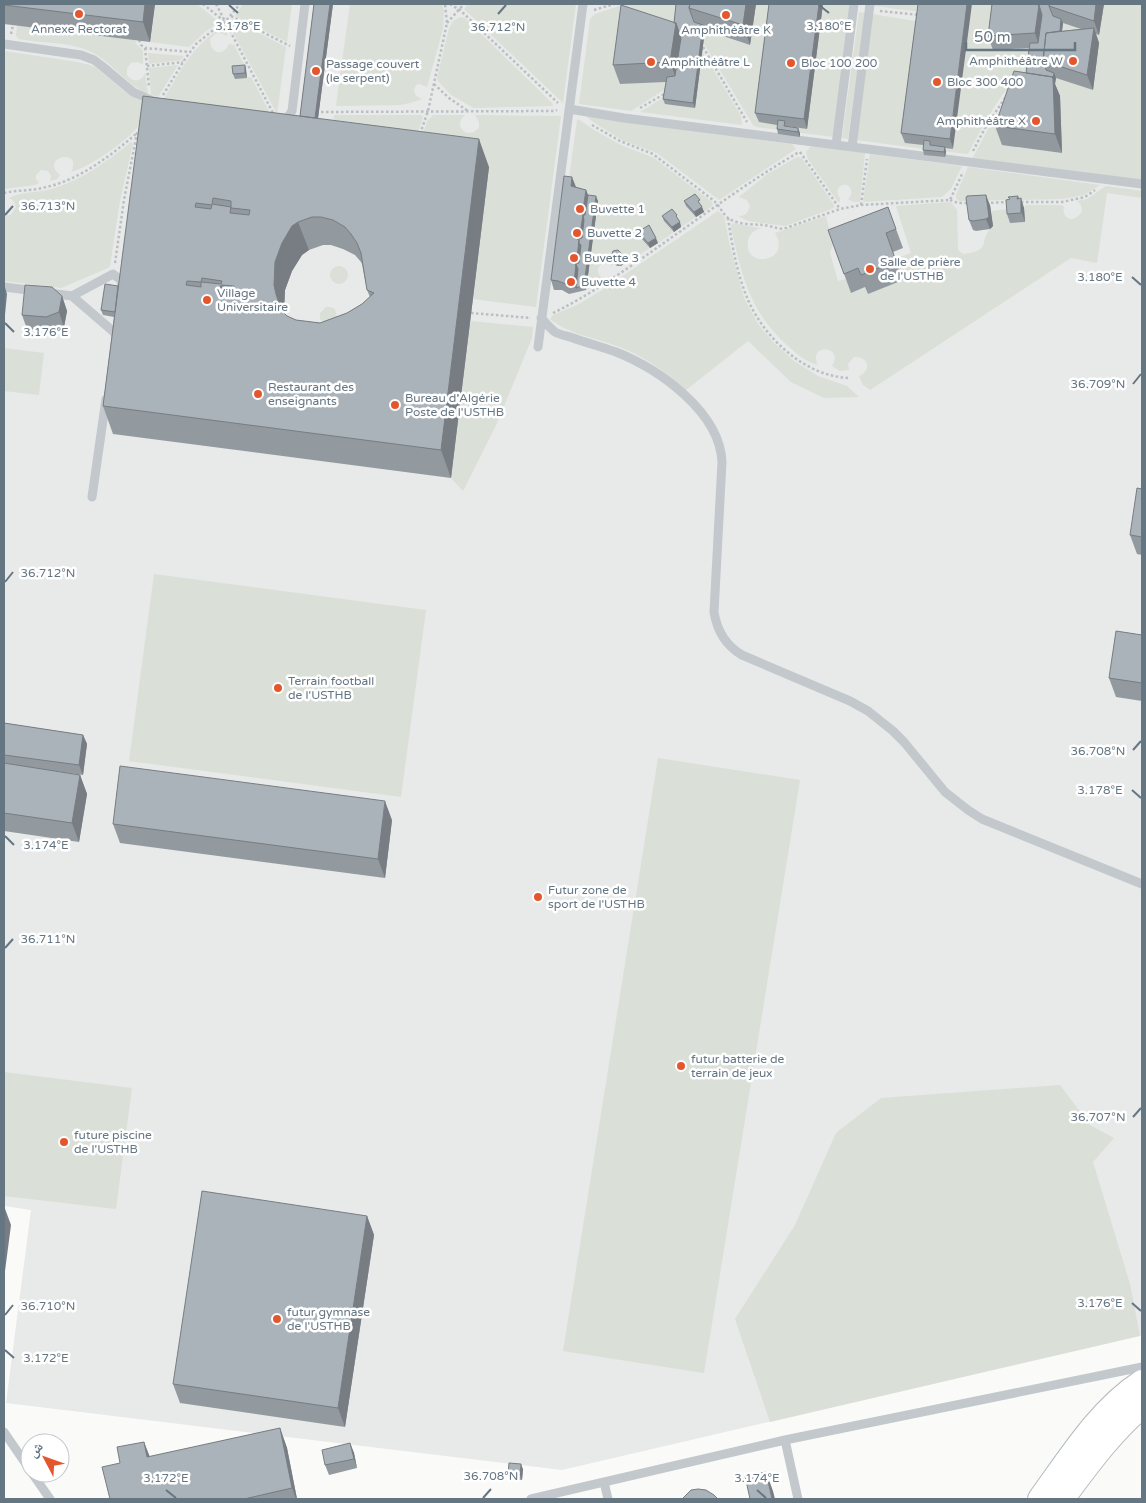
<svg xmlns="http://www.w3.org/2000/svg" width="1146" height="1503" viewBox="0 0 1146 1503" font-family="'Varela Round','Noto Naskh Arabic',sans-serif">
<rect width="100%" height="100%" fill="#fafaf8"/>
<path fill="#e8e9e9" d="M4,4H1142V1335L562,1470L6,1403L31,1210L4,1206Z"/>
<path fill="#dadfd7" d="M155,4H197L219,22L205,32L189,47L150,42Z
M243,4H292L287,42L235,16Z
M350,4H442L444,10L443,29L427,87L420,84L416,85L414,90L416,96L422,99L410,103L400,105L336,106Z
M468,4H576L563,103L464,9Z
M625,4H679L674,40L620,84L668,82L667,88L631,111L579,104L590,19L595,14Z
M756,4H774L779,130L756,127L753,125L703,42L705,30L750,45Z
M823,4H851L834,137L786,131V126L807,129Z
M874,4H923L922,12L874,6Z
M972,4H999L1032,48L1029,70C1004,82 981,130 968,154L932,150V146L953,148Z
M1104,4H1142V181L972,159L988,129L1010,98L1055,87L1056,78L1093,90L1099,43L1060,46L1063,23L1099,35Z
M859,12L865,13L848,139L842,138Z
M872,14L921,22L905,143L926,145L925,149L856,140Z
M460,17L465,18L552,103L553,106L474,108L451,95L438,81L437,78L449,28L453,21Z
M232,19L286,47L277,114L228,23Z
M17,25L135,40L137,45L143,50V64L137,62L131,63L127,68V75C132,83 142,82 145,73L148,94C126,84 115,66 95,54C73,41 44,44 19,39L16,36Z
M224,26L227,32V36L221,33L215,34L210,39C210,54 223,57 229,44L234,45L247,70L234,71L235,79L251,77L270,113L164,99C182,68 192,46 224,26Z
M4,51L77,62L90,65L97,68L125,92L149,106V110C145,116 141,124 136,129C124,143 88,168 71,172C84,147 38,157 60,175L57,179L50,181L51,176L48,171L41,170L36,175V179L39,183L35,185L4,189Z
M702,51L741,116L742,125L640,112L666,96L694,108Z
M148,53L184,56L181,60L149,64Z
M178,65L158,97L151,95L149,68Z
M334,115H421L423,117L410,157L330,146Z
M433,115H465C457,121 459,130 468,133L474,132L479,128V122L475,115L561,116L536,307L473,299L419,146L427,121Z
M586,116L792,144L796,149L719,200L657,153L624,141L593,122Z
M578,119L594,130L621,145L654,158L712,202L713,205L704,212L700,206H686L696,217L681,227L678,221H664L674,232L658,243L651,230L640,237L650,248L629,262L624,261L623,258L613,263L614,264L611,266L607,264L600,265C596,271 598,278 606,278L590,288L586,290L568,186L577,120Z
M131,142L133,144L120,201L110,266L108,268L61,288L4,281V216L11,215L16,207L14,201L9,198C23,191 40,193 55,188C83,179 108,161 131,142Z
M811,146L865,153L860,202H853L848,199L851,195C854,178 830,184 840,198V202H838L808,159L806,152Z
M870,154L962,166L951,189L942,197L863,202Z
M797,157L802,158L804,161L834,205V208L785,226L748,221L736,215C743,218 748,214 750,206L747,200L739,197L766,175Z
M968,167L1100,185L1084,195L1062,199L959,201L956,198V195Z
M1106,186L1142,191V198L1107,193L1097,263L1071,258L870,390L863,385L859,376C872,371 869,356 854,357L848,364L849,370L840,371L832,366C845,345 807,343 818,365L815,364C805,361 797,354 789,347C750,313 742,276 731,228V225L734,223L747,226L761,228C755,230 749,233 748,241C743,270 793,262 775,233L826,216L833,244L830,253L838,281L846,279L851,293L865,287L868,294L895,259L911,253L896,206L948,202L952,203L957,210L958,250L963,254C994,251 977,239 993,226L991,211L1009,209L1025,222L1024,208L1026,205H1060L1064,206C1061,220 1075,224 1082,211L1081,205L1077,201L1087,199Z
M718,211L724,216L725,220L729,242L744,298L758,324L773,342L794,361L818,376L847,386L859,397L824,398L791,382L748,341L686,390C664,371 642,354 614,345C593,337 568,334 550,319L553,315L579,304L602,290Z
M330 275a9 9 0 1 1 18 0a9 9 0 1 1-18 0Z
M326,307H330L335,309L337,317L324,323L320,319V313Z
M470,321L533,327L532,338L497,423L463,491L451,478Z
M4,348L44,353L39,395L4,391Z
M154,574L426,610L401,797L129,761Z
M658,758L800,780L704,1373L563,1351Z
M4,1072L132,1088L116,1209L4,1196Z
M1060,1085L1090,1125L1114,1138L1093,1162L1130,1284L1140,1336L770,1422L735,1319L795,1225L836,1133L881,1098Z"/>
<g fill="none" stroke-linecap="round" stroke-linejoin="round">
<g stroke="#b3babf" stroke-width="26">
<path id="secondary" d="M1040,1499C1070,1458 1099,1410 1142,1382
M1062,1499C1087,1466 1110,1433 1142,1406"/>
</g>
<path stroke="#bbbfc2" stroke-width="2.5" stroke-dasharray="2.5 2.5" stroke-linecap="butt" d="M203,4L224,21
M216,4L273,113
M450,4L460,10L558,103
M594,10L614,4
M880,11L919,15
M231,16L290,46
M447,23L464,4
M11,34L13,25
M139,40L141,45L145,48L190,52
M703,47L747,122
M145,48L149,87
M147,66L183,62
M434,84L449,98L468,111
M163,95L185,59L196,44L212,31L225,22L240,4
M640,108L666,93
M316,112L555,111L557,110
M592,125L620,141L653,154L713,200C719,205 723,214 728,218C738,225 752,224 763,225C770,226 776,228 783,229L840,209L861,205L950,200L963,172
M420,134L428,111L447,23L445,4
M973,151L985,128L1005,98
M800,152L840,209
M4,193C16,190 30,191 42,188C78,181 109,157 136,134
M950,200L958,203H968
M1021,202H1062L1085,197L1095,190
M986,203L1008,202
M861,205L867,159
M728,218C732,245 737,274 748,300C765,339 806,377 850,378
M115,263L124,200L137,133L140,129
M471,313L531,318
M553,313C584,298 612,279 641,259C693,223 744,184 799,152"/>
<path stroke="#c3c8cc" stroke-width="9" d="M4,44L81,55L94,60L102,66L133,92L153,101
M569,109L624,118L1142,184
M282,119L288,117L292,111L305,4
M836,145L854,4
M852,147L870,4
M4,287L36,291
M49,293L72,296L115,333
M72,296L113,274L122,281L121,288
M541,318C546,323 550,328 555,332C560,335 567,336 573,338C587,343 602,347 616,352C659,369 720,412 722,462L714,612C717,631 725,645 742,655L850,701L868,711L893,731L904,742L945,792L968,810L982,819L1142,884
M538,347L583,4
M92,497L106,399
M4,1432L30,1470
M785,1440L798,1499
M32,1473L50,1499
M604,1482L608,1499
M531,1499L785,1440L1142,1367"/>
<use href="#secondary" stroke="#fff" stroke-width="24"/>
</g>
<path fill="#929a9f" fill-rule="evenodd" d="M4,4H155L150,42L4,24Z
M314,4H333L318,118L489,167L451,478L113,434L103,406L114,317L103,315L101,310L119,286L143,96L300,116ZM323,245H331L343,249L355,255L361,262L362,264L367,290L370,297L362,304L347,313L320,323L296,320L287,316L284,313L285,290L292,271L302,255L309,250Z
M676,4H756L750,45L705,30L695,108L665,104L663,99L666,82L620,84L613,65L674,23Z
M769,4H823L807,129L786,126L800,133V137L778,134L777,129V125L759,122L755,113Z
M918,4L953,149L945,148L946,152L945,157L924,155L923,150V145L905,143L901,133Z
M992,4H1104L1099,35L1096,34L1099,43L1093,90L1056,78L1055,84L1060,96L1062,153L1002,145L995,126L1026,73L1029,48L993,50L988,36ZM1063,23L1081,29L1062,31Z
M245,65L246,70L247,78L235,79L233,74Z
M576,187L586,190L588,195L598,201L586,290L569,294L562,290H554L551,280Z
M1019,199L1024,208L1025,222L1010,223L1007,214Z
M684,201L701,205L704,212L696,217L686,206Z
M990,205L993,226L990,229L976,231L973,230L969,220Z
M888,207L903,248L893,252L903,280L868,294L865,287L851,293L828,230Z
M662,216L679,220L681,227L674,232L664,221Z
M638,232L658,243L650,248L640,237Z
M611,258H623L624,263L621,266H617L613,263Z
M62,296L67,311L64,327L52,331L27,329L22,315Z
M1142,489V555L1137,554L1130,535Z
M1142,635V701L1116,697L1109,678Z
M4,723L83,735L87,744L83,775L49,770L80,775L87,794L79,842L4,831Z
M392,820L385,878L120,843L113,824Z
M367,1216L374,1235L345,1427L180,1403L173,1384Z
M280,1428L287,1448L297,1499H110L120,1463L144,1442L150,1457Z
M350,1443L354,1453L357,1468L329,1475L325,1465Z
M523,1469L522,1480L510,1479L508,1474Z"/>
<path fill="#777d82" d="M145,4H155L150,42L143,22Z
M330,4H333L315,141L309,139Z
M746,4H756L750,45L743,25Z
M819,4H823L807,129L804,119Z
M967,4H972L953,149L950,139Z
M1096,4H1104L1099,35L1094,21Z
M1039,5L1044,20L1040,48L1035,33Z
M1061,19L1063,23L1060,46L1058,41Z
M676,23L683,43L677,81L670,62Z
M703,25L705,30L695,108L693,103Z
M1094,28L1099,43L1093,90L1087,75Z
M245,65L246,70L247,78L245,73Z
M1054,73L1056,78L1055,84L1060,96L1062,153L1055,134L1053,77Z
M798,128L800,133V137L798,132Z
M479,139L489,167L451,478L441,450Z
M945,147L946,152L945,157L944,152Z
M572,177L576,187L574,196L571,186Z
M586,190L590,200L587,220L583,210Z
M986,195L990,205L993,226L990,229L986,219Z
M596,196L598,201L586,290L584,285Z
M1018,196L1021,204V198L1024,208L1025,222L1017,199Z
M702,207L704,212L696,217L694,212Z
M583,215L586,225L584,243L580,234Z
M298,222L309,250L302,255L292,271L285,290L284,313L286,322L276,294L274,285L275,262L282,243L292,226Z
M680,222L681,227L674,232L672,227Z
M656,238L658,243L650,248L648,243Z
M579,240L583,249L581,268L577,258Z
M621,253L623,258L624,263L621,266L619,261Z
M576,264L580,274L576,288L574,283Z
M4,284L7,294L4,325Z
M221,285L232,313L220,291Z
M62,296L67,311L64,327L59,312Z
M83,735L87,744L83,775L79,765Z
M80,775L87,794L79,842L72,823Z
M385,801L392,820L385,878L378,859Z
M4,1206L11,1225L5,1271L4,1267Z
M367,1216L374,1235L345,1427L338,1408Z
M280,1428L287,1448L297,1499H296L292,1488Z
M144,1442L151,1461L147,1457Z
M350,1443L354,1453L357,1468L354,1459Z
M521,1464L523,1469L522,1480L520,1475Z
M766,1472L773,1491L775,1499H772Z"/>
<path fill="#aab3b9" stroke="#777d82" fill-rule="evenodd" d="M4,4H145L143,22L4,5Z
M314,4H330L315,118L300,116Z
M676,4H690L689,8L694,22L703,25L693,103L663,99L667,77L675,76L681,38L676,23H674Z
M690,4H746L743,25L689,8Z
M769,4H819L804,119L755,113Z
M918,4H967L950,139L901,133Z
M992,4H1035L1039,5L1035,33L988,36Z
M1035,4H1050L1049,6L1053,16L1061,19L1060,31L1046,33L1043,61L1046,70L1054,73L1053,79V77L1026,73L1030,43H1038L1042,15L1039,5Z
M1050,4H1096L1094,21L1049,6Z
M621,5L676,23L670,62L613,65Z
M1094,28L1087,75L1043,61L1046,33Z
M245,65V73L233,74L232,66Z
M1014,71L1053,77L1055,134L995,126Z
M143,96L479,139L441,450L103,406ZM213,198L231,201V208L250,210L249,215L230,213L231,207L212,204ZM196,203L212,205L211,209L195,207ZM312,217H321L333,220L345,227L351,234L357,243L361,253L367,290L374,293L362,304L347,313L320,323L296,320L287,316L281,310L276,294L274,285L275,262L282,243L292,226L298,222ZM202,278L222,281L221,284L201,282V287L186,285L187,281L201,282ZM221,285L234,286L233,293L220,291Z
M778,120L785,121L784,126L798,128V132L777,129Z
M924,140L930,141V145L945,147L944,152L923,150Z
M564,176L572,177L571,186L586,190L583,210L575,211L583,215L580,234L572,236L579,240L577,258L569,260L576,264L574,283L566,284L558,281L551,280Z
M695,194L700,200L698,201L702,207L694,212L684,201Z
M588,195L596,196L584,285L576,288L578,269L576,264H575L579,263L581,245L579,243V239L582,238L584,220L583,215H585Z
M986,195L989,217L986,219L973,221L969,220L966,198L967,196Z
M1018,196L1017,199L1021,198V213L1007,214L1006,200L1010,199L1008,197Z
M888,207L896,229L886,233L896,261L861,275L858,268L844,274L828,230Z
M672,209L677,215L676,216L680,222L672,227L662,216Z
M649,225L656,238L648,243L638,232Z
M618,250L621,253L622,259L619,261L615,262L611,258L613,251Z
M105,284L118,286L115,312L101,310Z
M25,285L52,287L62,296L59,312L46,317L22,315Z
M1137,488L1142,489V537L1130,535Z
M1116,631L1142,635V683L1109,678Z
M4,723L83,735L79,765L4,755Z
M4,763L80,775L72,823L4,813Z
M120,766L385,801L378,859L113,824Z
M202,1191L367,1216L338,1408L173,1384Z
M280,1428L292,1488L244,1499H110L102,1467L120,1463L117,1447L144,1442L147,1457Z
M350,1443L354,1459L325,1465L322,1450Z
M509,1463L521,1464L520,1475L508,1474Z
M766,1472L772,1499H750L745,1476Z
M698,1489L706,1490L714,1495L718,1499H682L691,1490Z"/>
<path fill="none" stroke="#657683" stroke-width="2" d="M229,5L238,13M819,5L829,13M498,14L506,5M5,215L13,206M1132,277L1141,285M5,323L14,332M1133,384L1141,374M5,582L13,572M1133,750L1141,741M1132,790L1141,798M5,836L14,845M5,948L13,939M1133,1117L1141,1108M1132,1303L1141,1311M5,1315L13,1305M5,1350L14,1358M166,1490L176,1498M757,1490L766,1498M483,1498L491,1489"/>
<g fill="#e4572e" stroke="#fff" stroke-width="2">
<circle cx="79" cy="14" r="5"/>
<circle cx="726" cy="15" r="5"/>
<circle cx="1073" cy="61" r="5"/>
<circle cx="651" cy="62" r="5"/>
<circle cx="791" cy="63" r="5"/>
<circle cx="316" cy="71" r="5"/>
<circle cx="937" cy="82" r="5"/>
<circle cx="1036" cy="121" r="5"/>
<circle cx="580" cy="209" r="5"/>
<circle cx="577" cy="233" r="5"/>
<circle cx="574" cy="258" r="5"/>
<circle cx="870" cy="269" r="5"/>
<circle cx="571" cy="282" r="5"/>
<circle cx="207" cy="300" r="5"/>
<circle cx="258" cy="394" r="5"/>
<circle cx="395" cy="405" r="5"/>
<circle cx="278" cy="688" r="5"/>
<circle cx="538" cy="897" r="5"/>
<circle cx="681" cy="1066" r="5"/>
<circle cx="64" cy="1142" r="5"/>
<circle cx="277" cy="1319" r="5"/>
</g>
<g text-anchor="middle" stroke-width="5" stroke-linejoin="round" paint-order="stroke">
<g font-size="12" fill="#657683" stroke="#fff" text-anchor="start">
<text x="79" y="33" text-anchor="middle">Annexe Rectorat</text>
<text x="726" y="34" text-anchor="middle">Amphithéâtre K</text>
<text x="1063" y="65" text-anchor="end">Amphithéâtre W</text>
<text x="661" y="66">Amphithéâtre L</text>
<text x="801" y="67">Bloc 100 200</text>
<text x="326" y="68">Passage couvert<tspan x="326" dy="14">(le serpent)</tspan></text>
<text x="947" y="86">Bloc 300 400</text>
<text x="1026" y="125" text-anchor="end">Amphithéâtre X</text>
<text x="590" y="213">Buvette 1</text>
<text x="587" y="237">Buvette 2</text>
<text x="584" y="262">Buvette 3</text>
<text x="880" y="266">Salle de prière<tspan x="880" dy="14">de l'USTHB</tspan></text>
<text x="581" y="286">Buvette 4</text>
<text x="217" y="297">Village<tspan x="217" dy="14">Universitaire</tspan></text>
<text x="268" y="391">Restaurant des<tspan x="268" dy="14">enseignants</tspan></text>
<text x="405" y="402">Bureau d'Algérie<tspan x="405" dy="14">Poste de l'USTHB</tspan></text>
<text x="288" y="685">Terrain football<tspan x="288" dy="14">de l'USTHB</tspan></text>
<text x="548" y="894">Futur zone de<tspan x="548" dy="14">sport de l'USTHB</tspan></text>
<text x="691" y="1063">futur batterie de<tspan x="691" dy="14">terrain de jeux</tspan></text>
<text x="74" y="1139">future piscine<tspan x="74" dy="14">de l'USTHB</tspan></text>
<text x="287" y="1316">futur gymnase<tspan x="287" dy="14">de l'USTHB</tspan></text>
</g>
</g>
<g font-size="12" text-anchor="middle" fill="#657683" stroke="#fff" stroke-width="5" stroke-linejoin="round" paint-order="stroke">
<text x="829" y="30">3.180°E</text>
<text x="238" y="30">3.178°E</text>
<text x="498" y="31">36.712°N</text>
<text x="48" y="210">36.713°N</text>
<text x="1100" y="281">3.180°E</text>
<text x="46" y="336">3.176°E</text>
<text x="1098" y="388">36.709°N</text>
<text x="48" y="577">36.712°N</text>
<text x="1098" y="755">36.708°N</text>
<text x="1100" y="794">3.178°E</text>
<text x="46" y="849">3.174°E</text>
<text x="48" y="943">36.711°N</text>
<text x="1098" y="1121">36.707°N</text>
<text x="1100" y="1307">3.176°E</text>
<text x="48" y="1310">36.710°N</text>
<text x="46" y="1362">3.172°E</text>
<text x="491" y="1480">36.708°N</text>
<text x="166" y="1482">3.172°E</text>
<text x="757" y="1482">3.174°E</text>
</g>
<rect width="1146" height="1503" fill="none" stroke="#657683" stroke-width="10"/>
<g transform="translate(45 1458) rotate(311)"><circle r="24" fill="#ffffff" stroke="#c1c8cd"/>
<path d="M0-4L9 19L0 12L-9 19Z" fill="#e4572e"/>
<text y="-8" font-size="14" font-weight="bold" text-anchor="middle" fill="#657683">ش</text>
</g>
<path d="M966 42v8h109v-8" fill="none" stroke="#657683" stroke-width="2.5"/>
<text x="974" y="42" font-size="15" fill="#657683" stroke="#ffffff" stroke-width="4" paint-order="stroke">50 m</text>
</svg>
